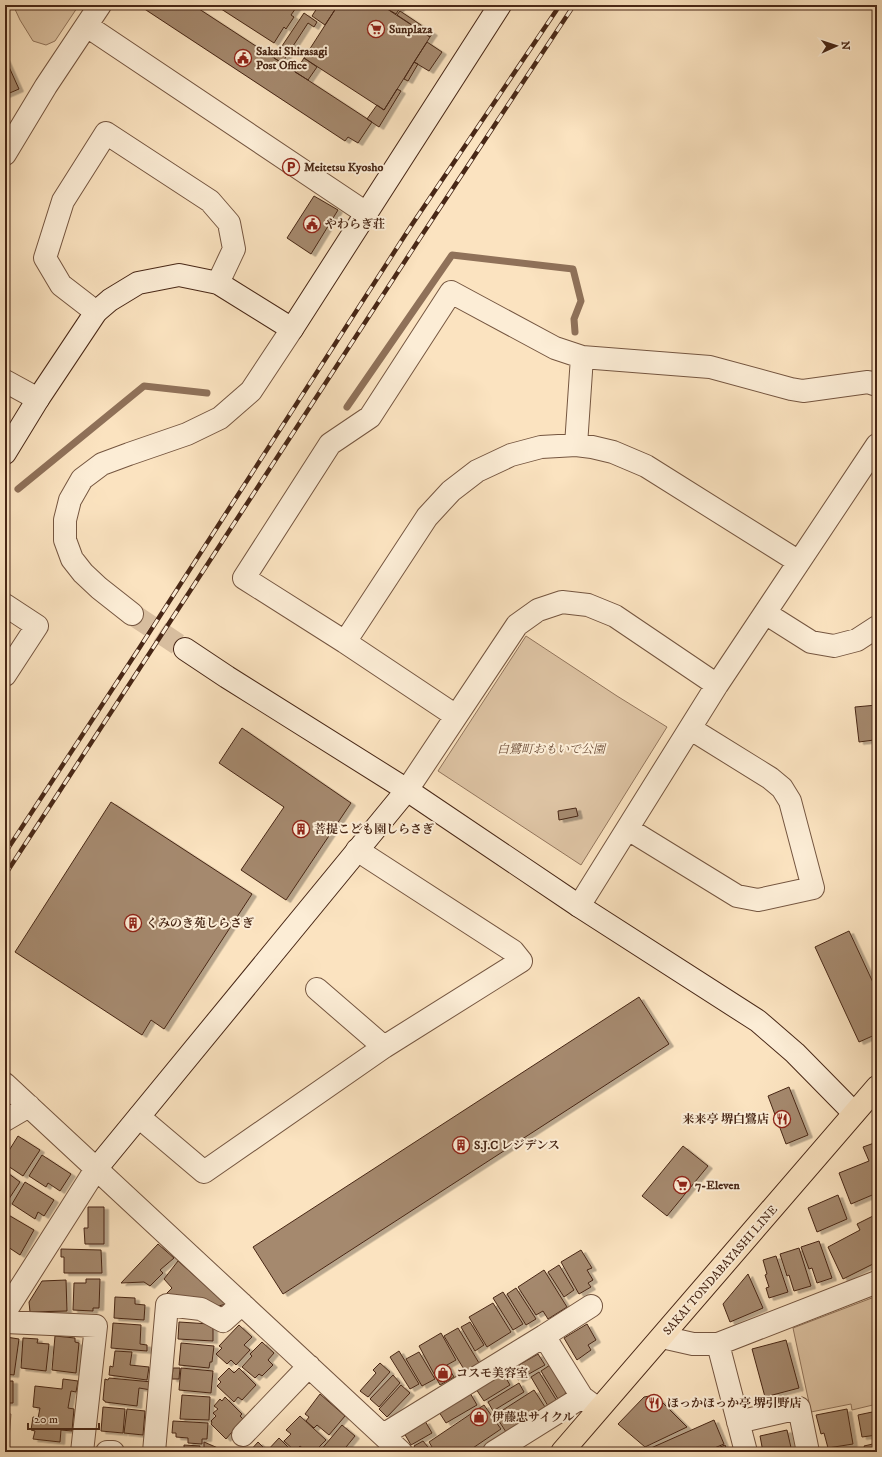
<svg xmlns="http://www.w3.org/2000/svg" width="882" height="1457" viewBox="0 0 882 1457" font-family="'IM FELL DW Pica','Noto Serif JP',serif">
<defs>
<filter id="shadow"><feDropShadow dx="4.5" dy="2.5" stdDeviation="0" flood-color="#0004"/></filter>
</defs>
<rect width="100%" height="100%" fill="#fbe3c0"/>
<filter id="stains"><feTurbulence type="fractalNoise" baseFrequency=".005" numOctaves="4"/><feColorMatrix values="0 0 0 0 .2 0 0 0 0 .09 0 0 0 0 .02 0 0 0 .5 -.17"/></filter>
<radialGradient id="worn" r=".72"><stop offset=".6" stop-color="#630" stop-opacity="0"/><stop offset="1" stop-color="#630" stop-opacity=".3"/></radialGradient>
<path fill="#ddc3a3" stroke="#92755c" d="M13,5H79L55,41L46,45L33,41L20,20Z
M526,636L617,696L667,727L581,865L438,771Z
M877,1296V1404L852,1410L851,1404L811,1412L793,1328Z
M5,1414H11L8,1452H5Z"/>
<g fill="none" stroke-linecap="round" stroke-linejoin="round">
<path stroke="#8f7159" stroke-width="7" d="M347,407L452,255L573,269L581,301L574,319L575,332
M18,489L144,386L207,393"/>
</g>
<path fill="#a5896e" stroke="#482716" filter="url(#shadow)" d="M145,5H193L372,122L358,143L348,137L345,141L143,8Z
M215,5H298L291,15L294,17L286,29L284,27L274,43Z
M319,5H338L325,25L312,16Z
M338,5H381L430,37L384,110L304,58Z
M381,5H402L396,14Z
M400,11L433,33L430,37L397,15Z
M304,13L317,22L314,27L308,23L282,63L274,58Z
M427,42L442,52L429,71L414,62Z
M5,58L19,89L5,95Z
M304,58L317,67L308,80L295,72Z
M414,62L418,64L408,81L404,79Z
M397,89L401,91L379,127L367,119L377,105L384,110Z
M314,196L338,210L311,254L287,238Z
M877,705V766L874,740L859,742L855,707Z
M242,728L351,803L286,900L241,870L284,807L219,763Z
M111,802L252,894L164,1029L151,1020L142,1035L15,952Z
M576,808L578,816L559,820L558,811Z
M849,931L877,991V1034L859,1042L815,947Z
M639,997L669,1044L283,1294L253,1247Z
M789,1087L808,1135L786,1144L768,1096Z
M18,1136L40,1150L23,1176L5,1164V1157Z
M877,1142V1193L851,1204L839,1173L869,1161L863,1147Z
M683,1146L708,1166L667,1216L642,1196Z
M42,1155L71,1174L60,1191L48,1183L46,1187L29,1176Z
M5,1171L20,1182L5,1205Z
M25,1182L54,1200L44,1216L38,1212L35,1219L12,1204Z
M838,1195L847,1219L817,1232L808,1208Z
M88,1207H104V1244H85L84,1228H88Z
M5,1213L34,1230L20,1255L5,1245Z
M877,1214V1262L843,1279L828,1247L860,1230L857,1224Z
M819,1241L832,1278L817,1283L812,1268L809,1269L801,1247Z
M158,1244L174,1258L160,1270L163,1273L150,1286L144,1282L121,1283Z
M799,1248L811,1286L794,1291L789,1275L787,1276L780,1254Z
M61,1249L101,1250L102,1273H64V1257H61Z
M581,1250L592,1268L587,1270L593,1280L588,1283L591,1287L579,1294L561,1262Z
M776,1256L788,1292L769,1298L766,1288L769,1287L765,1275L767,1274L763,1260Z
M178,1261L226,1304L215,1307L202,1300L166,1294L172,1288L164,1279Z
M559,1265L574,1290L564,1297L548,1272Z
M544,1270L567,1307L548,1319L543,1311L536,1315L518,1287Z
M748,1274L763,1308L730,1322L723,1304Z
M86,1279H100L99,1308H93V1311L73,1310L74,1283H86Z
M66,1280L67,1311L30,1312L29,1302L42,1281Z
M516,1288L536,1319L526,1325L507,1294Z
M503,1292L523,1324L513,1330L493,1298Z
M115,1297L135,1298V1304L145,1305L144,1320L114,1318Z
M493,1303L511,1332L487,1347L469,1317Z
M179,1322L210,1324V1327H213V1341L178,1339Z
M470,1322L484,1345L475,1351L461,1327Z
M113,1323L141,1325L140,1344L147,1345V1351L111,1348Z
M587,1324L596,1340L588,1345L591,1350L577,1360L564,1338Z
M239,1325L252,1337L244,1345L250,1350L236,1365L231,1360L227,1364L216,1354L222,1348L219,1346Z
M458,1328L479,1363L465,1371L444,1336Z
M441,1333L456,1360L447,1365L454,1377L440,1385L419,1346Z
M55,1336L75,1338V1342L79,1343L76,1373L52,1370Z
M6,1337L19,1339L14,1375L5,1374Z
M23,1338L38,1339L37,1343L49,1344L46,1371L21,1368Z
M786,1340L799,1388L765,1397L752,1349Z
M262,1342L274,1353L268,1360L273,1365L262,1376L259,1374L255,1378L242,1367L252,1356L250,1354Z
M181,1343L214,1346L212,1362H210L209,1368L179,1365Z
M115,1351L132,1352L130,1365L149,1367L147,1380L109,1375L110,1366L113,1367Z
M399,1351L419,1384L410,1389L390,1357Z
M419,1352L435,1379L422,1386L406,1359Z
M538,1354L545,1365L518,1380L512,1369Z
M380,1363L390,1372L368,1397L360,1391L376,1373L373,1370Z
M550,1365L566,1389L565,1395L558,1399L541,1371Z
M173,1368H180L179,1379H172Z
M181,1368L213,1371L211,1393L179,1390Z
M229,1368L234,1373L239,1368L256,1385L242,1400L238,1397L234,1402L217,1386L221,1382L218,1379Z
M539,1372L557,1401L548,1406L531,1377Z
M503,1373L510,1385L484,1401L476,1389Z
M393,1375L400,1383L379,1407L370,1399Z
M109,1378L152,1382L151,1390L139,1388L137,1406L105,1402V1401L103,1400L105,1379L108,1380Z
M63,1379L78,1381L76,1392L71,1391L68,1408L74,1409L72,1431L61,1430L60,1442L33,1439L35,1431L31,1430L33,1417L38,1418L40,1408L33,1407L35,1386L62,1389Z
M5,1381H13V1403H5Z
M519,1383L524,1392L493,1411L488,1402Z
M401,1385L410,1393L387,1417L379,1409Z
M534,1390L545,1407L506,1432L495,1415Z
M470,1393L477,1405L446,1423L439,1412Z
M320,1394L345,1416L329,1435L317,1425L314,1428L306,1421L309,1417L305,1414Z
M182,1395L210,1397L209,1420L180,1419Z
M655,1395L687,1427L645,1447L618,1424L644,1397Z
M225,1397L242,1414L240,1416L243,1419L226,1439L211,1424L212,1422L211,1421L216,1416L213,1413L218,1409L214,1406L220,1399L222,1401Z
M484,1405L501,1429L467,1452H435L429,1442Z
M103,1407L125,1409L123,1433L101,1431Z
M127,1409L145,1411L143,1435L124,1433Z
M847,1409L853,1444L828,1448L824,1433L821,1434L816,1415Z
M877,1411V1435L862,1437L858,1415Z
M300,1416L326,1440L314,1452H307L300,1446L295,1451L284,1441L291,1434L286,1430Z
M714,1420L724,1444L705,1452H642Z
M173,1421L208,1423L207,1439H202V1444L188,1443V1438L176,1437V1433H172Z
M425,1421L432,1433L411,1445L404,1433Z
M342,1425L355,1436L342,1452H322L320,1451Z
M787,1430L792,1452H763L760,1436Z
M279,1438L293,1452H249L258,1442L267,1451Z
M423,1441L432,1452H419L414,1446Z
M204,1442L227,1452H204Z
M877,1443V1452H866L864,1446Z
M184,1445L200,1446L199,1452H184Z
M725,1445L728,1452H708Z"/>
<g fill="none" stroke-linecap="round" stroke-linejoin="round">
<path stroke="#d7bd9e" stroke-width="22" stroke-dasharray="22 11" stroke-linecap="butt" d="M132,614L185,649"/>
<g stroke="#755640" stroke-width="24">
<path id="street" d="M87,26L366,213
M5,154L46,86L100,5
M96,312L61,285L45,258L63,201L106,133L210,201L229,223L234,249L218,283
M5,381L38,399
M576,445L582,357L710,367L791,389L803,391L868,382L877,385
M5,605L37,626L5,675
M765,613L811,642L834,646L857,640L877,627
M132,614L99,588L83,573L72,559L65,540V520L70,500L82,479L102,464L129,454L187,434L220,418L251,391L292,329
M345,642L427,517L451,491L477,471L511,455L541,447L576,445L592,447L613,452L646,466L799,562
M456,716L345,642L244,578L330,444L370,417L451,292L555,348L582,357
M407,790L517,625L538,610L562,602L588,605L615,616L717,685
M628,829L737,896L758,900L813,888L790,801L782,788L770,778L691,729
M579,906L717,685L877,445
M317,989L384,1047
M5,1084L401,1452
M139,1117L204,1172L384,1047L521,961L513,951L357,850
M5,1120L29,1106
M5,1312L96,1169
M5,1322L96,1326L82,1452
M544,1336L591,1306
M662,1337L693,1344H718L877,1282
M718,1344L746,1452
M738,1422L799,1408L808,1452
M243,1435L309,1366
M383,1435L544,1336L582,1397
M107,1452H113
M154,1452L167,1305L201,1309L223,1321L242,1304
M494,1452L582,1397L594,1406"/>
</g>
<g stroke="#482716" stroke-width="24">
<path id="secondary" d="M5,453L38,399L96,312L110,300L138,283L179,275L218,283L292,329L500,5
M185,649L227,677L407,790L579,906L758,1021L795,1053L854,1113
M96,1169L407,790"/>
</g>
<g stroke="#482716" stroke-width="24">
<path id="primary" d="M562,1452L877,1087"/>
</g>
<use href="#street" stroke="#fcedd6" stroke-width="22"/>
<use href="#secondary" stroke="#fcedd6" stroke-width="22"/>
<use href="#primary" stroke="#fbe3c0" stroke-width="22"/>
<g stroke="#482716" stroke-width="4.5">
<path id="rail" d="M5,853L140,647L411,226L560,5
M5,875L422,235L574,5"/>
</g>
<use href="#rail" stroke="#fcedd6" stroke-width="3" stroke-dasharray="9" stroke-linecap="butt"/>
</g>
<defs>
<g id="supermarket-ring" transform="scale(0.9)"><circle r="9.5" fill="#fcedd6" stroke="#8f2418" stroke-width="1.5"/><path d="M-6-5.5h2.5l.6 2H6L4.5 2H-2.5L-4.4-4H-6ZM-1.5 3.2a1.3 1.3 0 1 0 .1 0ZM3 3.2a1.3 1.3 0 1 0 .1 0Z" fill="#8f2418"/></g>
<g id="civic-ring" transform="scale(0.9)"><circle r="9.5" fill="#fcedd6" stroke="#8f2418" stroke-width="1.5"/><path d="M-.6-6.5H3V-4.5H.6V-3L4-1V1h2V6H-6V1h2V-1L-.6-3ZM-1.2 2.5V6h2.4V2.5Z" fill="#8f2418"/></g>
<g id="parking-ring" transform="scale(0.9)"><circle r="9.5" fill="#fcedd6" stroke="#8f2418" stroke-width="1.5"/><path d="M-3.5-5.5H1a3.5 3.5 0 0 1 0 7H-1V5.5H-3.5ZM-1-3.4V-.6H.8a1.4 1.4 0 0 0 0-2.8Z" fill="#8f2418"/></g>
<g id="building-ring" transform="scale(0.9)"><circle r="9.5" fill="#fcedd6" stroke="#8f2418" stroke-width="1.5"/><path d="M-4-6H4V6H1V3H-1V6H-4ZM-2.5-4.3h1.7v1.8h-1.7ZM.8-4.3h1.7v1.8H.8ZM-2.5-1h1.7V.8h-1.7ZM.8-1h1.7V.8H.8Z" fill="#8f2418"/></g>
<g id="restaurant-ring" transform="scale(0.9)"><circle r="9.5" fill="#fcedd6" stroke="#8f2418" stroke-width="1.5"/><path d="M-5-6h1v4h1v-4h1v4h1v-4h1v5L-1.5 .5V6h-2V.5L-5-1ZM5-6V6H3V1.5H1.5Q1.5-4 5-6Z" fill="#8f2418"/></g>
<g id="shop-ring" transform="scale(0.9)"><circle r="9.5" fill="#fcedd6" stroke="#8f2418" stroke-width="1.5"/><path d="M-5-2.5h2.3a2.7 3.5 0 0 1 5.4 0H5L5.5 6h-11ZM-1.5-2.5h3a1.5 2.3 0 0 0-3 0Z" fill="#8f2418"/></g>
</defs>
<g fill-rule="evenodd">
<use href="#supermarket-ring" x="376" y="29"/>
<use href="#civic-ring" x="243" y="58"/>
<use href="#parking-ring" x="291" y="167"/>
<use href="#civic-ring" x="312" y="224"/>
<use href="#building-ring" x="301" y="829"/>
<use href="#building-ring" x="133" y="923"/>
<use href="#restaurant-ring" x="782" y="1119"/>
<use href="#building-ring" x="461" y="1145"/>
<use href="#supermarket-ring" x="682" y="1185"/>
<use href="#shop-ring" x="443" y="1373"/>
<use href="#restaurant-ring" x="654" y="1403"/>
<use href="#shop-ring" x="479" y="1417"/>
</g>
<g text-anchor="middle" stroke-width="4" stroke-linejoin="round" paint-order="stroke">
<g font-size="12" font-weight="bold" fill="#482716" stroke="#fcedd6" text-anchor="start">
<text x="389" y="33">Sunplaza</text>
<text x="256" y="55">Sakai Shirasagi<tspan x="256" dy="14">Post Office</tspan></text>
<text x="304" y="171">Meitetsu Kyosho</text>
<text x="325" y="228">やわらぎ荘</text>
<text x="314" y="833">菩提こども園しらさぎ</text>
<text x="146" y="927">くみのき苑しらさぎ</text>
<text x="769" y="1123" text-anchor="end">来来亭 堺白鷺店</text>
<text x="474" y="1149">S.J.C レジデンス</text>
<text x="695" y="1189">7-Eleven</text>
<text x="456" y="1377">コスモ美容室</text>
<text x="667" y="1407">ほっかほっか亭 堺引野店</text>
<text x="492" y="1421">伊藤忠サイクル</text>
</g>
<g font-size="12" font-style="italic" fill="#6d4e39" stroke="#fcedd6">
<text x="551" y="753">白鷺町おもいで公園</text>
</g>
<g font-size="12" fill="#482716" stroke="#fcedd6">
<text transform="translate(720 1270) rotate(-49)" y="4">SAKAI TONDABAYASHI LINE</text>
</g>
</g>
<rect width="882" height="1457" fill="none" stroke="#fbe3c0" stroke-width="20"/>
<rect x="6" y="6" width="870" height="1445" fill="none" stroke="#482716" stroke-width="2"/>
<rect x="10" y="10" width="862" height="1437" fill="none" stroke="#482716"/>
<g transform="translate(836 46) rotate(87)" stroke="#fcedd6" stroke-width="3" paint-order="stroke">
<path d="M0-3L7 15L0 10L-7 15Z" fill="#482716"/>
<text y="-6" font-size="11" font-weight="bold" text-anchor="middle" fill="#482716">N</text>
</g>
<path d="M28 1423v6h71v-6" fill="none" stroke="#482716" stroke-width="2"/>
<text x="34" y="1423" font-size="12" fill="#482716" stroke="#fcedd6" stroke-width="3" paint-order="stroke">20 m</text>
<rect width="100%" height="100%" filter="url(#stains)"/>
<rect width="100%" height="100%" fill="url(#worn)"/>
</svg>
